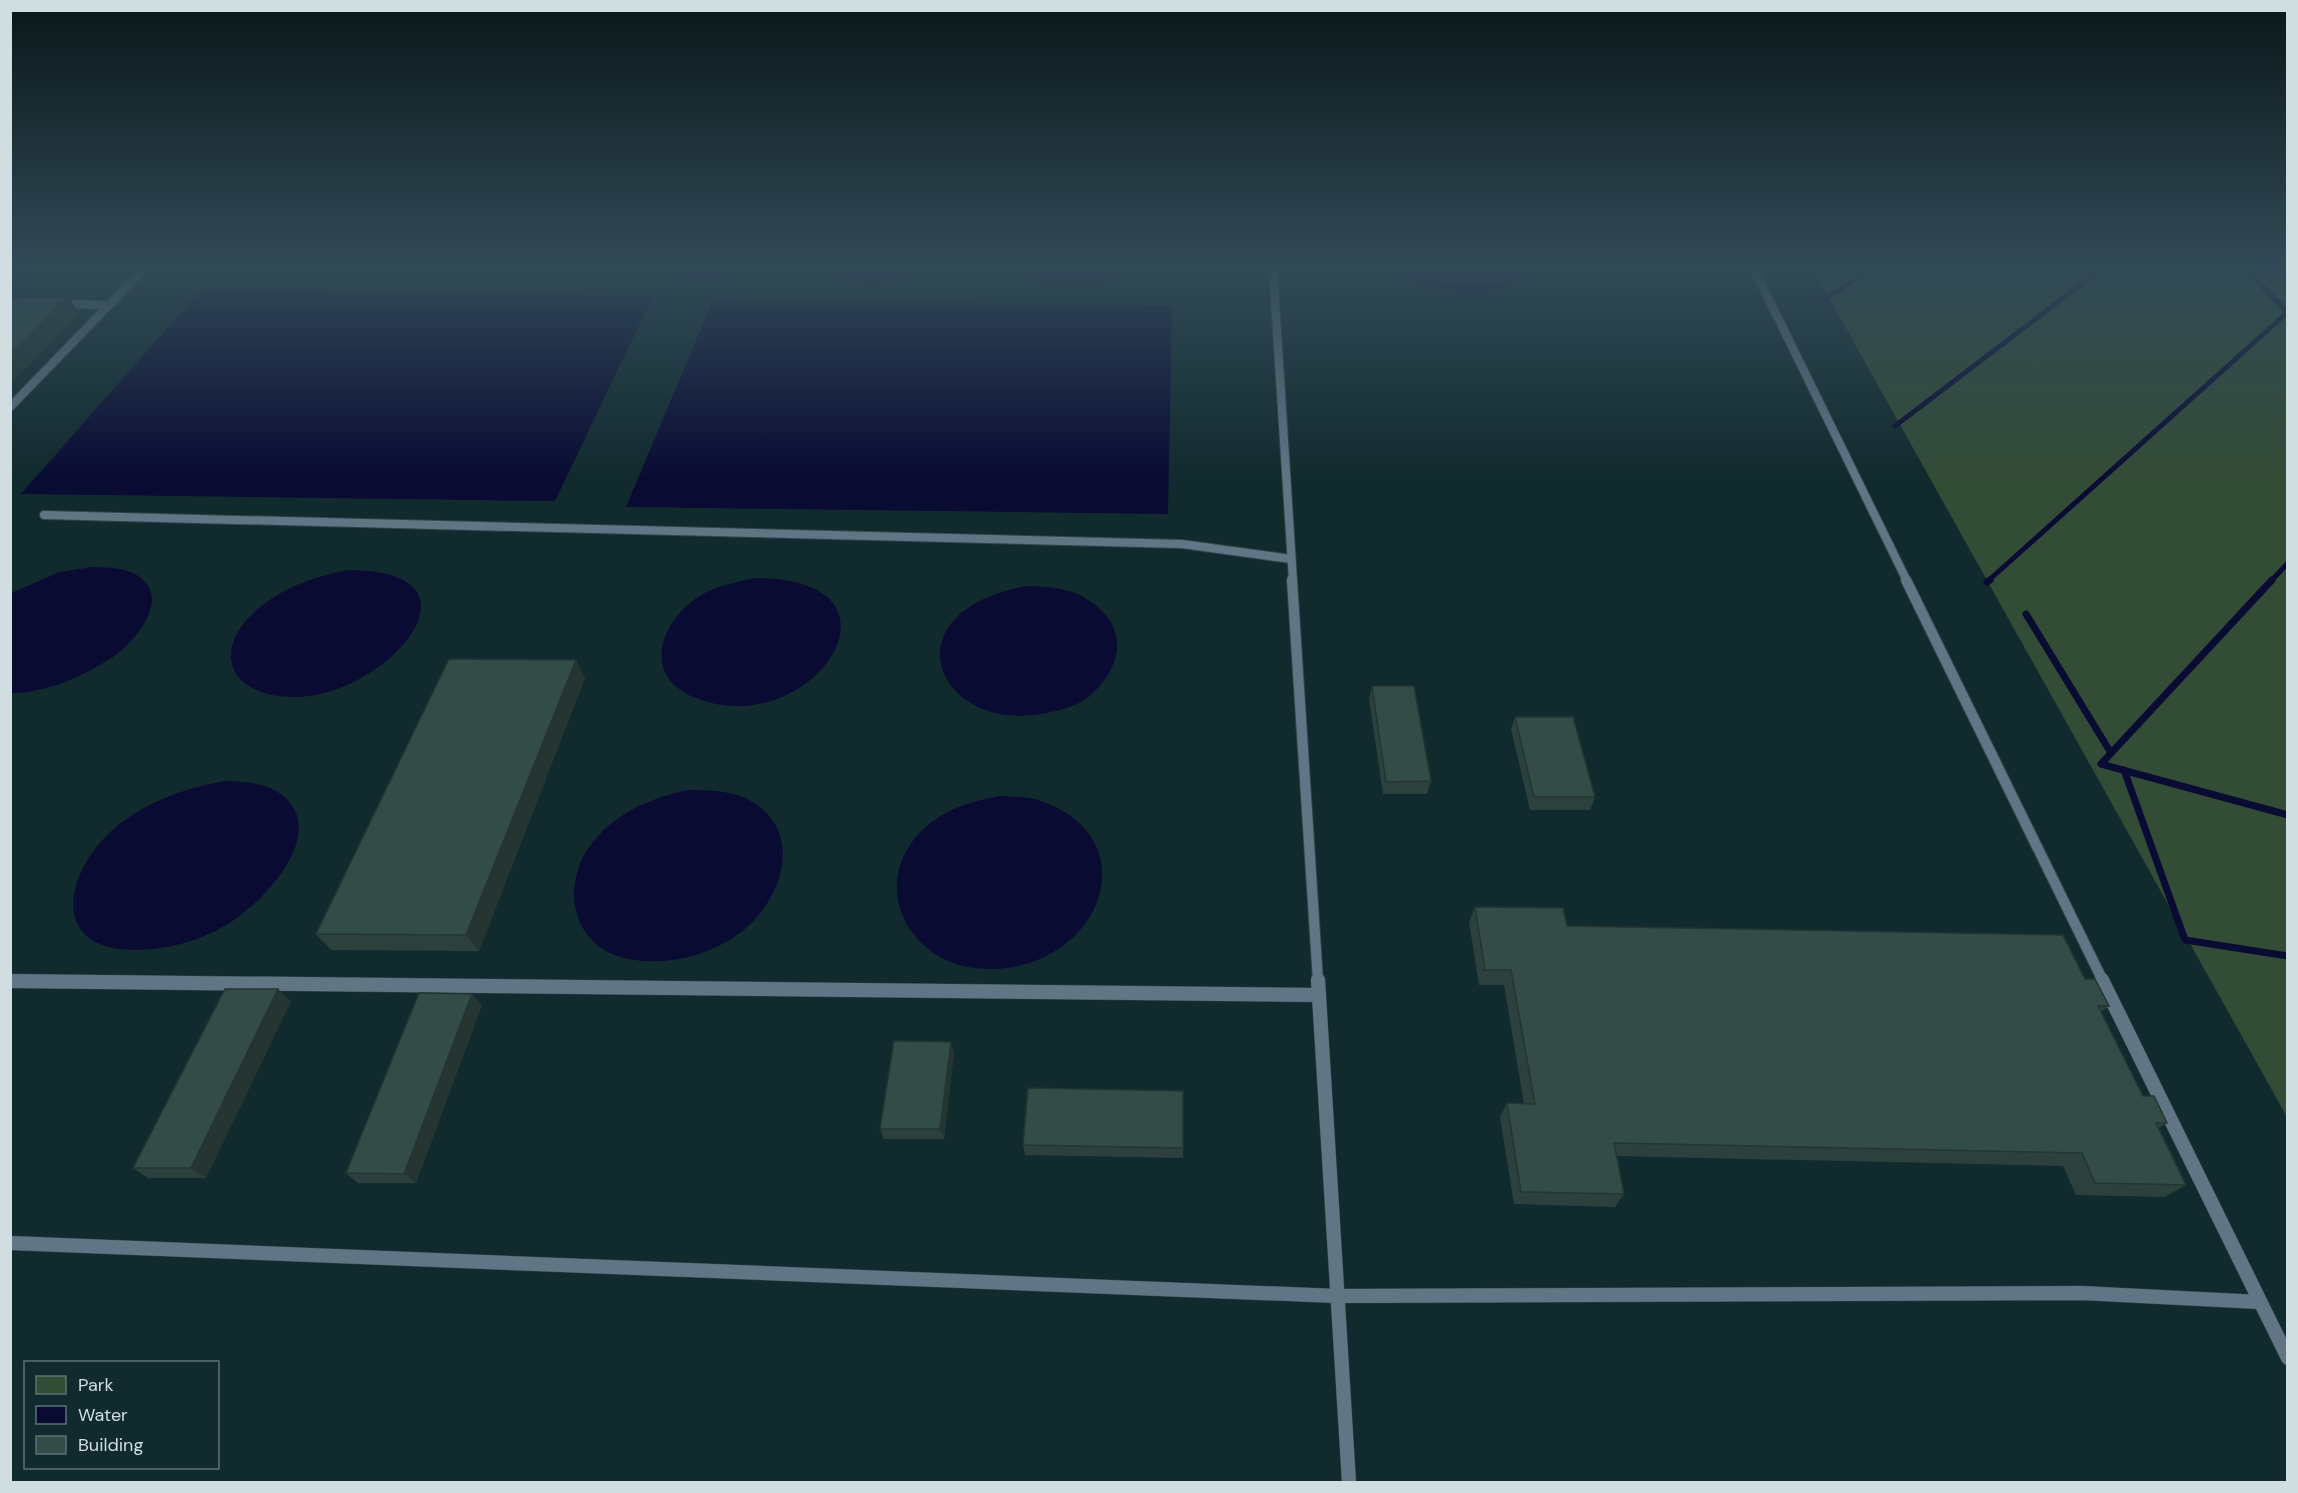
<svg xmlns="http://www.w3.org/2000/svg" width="2298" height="1493" viewBox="0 0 2298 1493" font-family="'DM Sans',sans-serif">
<rect width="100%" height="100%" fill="#112a2e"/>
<path fill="#334c36" d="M1813,269H2287V1117Z"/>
<path fill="#090b33" d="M661,269H753C727,281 686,286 661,269Z
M825,269H926C901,286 849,290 825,269Z
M1019,269H1132C1103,290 1047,296 1019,269Z
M1397,269H1523C1514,309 1418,294 1397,269Z
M200,291L653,296L555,501L21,494Z
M713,300L1172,306L1168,514L626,507Z
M92,567C108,568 128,567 141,578C170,602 134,642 113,657C83,676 47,693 11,693V593L60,572Z
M348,570C495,570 389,695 296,697C226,698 208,646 264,604C289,585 317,576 348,570Z
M755,578C923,578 812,744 696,698C639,676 661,618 703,594C720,585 737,582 755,578Z
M1027,586C1046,587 1067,587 1085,598C1125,622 1127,658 1095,691C1084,703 1067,709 1051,712C938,739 882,612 1027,586Z
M225,781C244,782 266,782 282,795C331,833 261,905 226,925C199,941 167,950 136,950C42,950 68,863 121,823C153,799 187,788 225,781Z
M687,790C706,790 727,790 745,798C808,828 783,903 737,935C706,957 665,966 629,959C566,947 559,875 599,835C624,809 653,798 687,790Z
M999,796C1011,797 1024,796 1035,799C1154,836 1100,969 991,969C972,969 952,965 935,954C884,919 884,855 936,819C955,805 977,801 999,796Z"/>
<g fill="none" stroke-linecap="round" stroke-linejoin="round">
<path stroke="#090b33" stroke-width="5" d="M2246,269L2288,313
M1825,299L1871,269
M1895,426L2101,269
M1988,581L2288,312
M2271,581L2288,563"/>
<path stroke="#090b33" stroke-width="7" d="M2272,580L2101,764L2288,815
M1987,582L1990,580
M2026,614L2111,753
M2124,770L2185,940L2288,956"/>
<g stroke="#30474b" stroke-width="10">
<path id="service-far2" d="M1273,269L1293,581
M1754,269L1907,581
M59,304L108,305
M10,407L144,269
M44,515L1182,544L1291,559"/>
</g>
<g stroke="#30474b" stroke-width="12">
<path id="service-far1" d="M1292,580L1318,981
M1906,580L2103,981"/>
</g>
<g stroke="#30474b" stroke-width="15">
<path id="service" d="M1318,980L1349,1482
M2102,980L2288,1358
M10,981L1318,995
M10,1243L1337,1296L2082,1293L2259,1302"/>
</g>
<use href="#service-far2" stroke="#617585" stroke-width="8"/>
<use href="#service-far1" stroke="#617585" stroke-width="10"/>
<use href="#service" stroke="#617585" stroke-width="14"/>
</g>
<path fill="#2c413d" d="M576,660L585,678L479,951L331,950L316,934Z
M1372,686L1431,781L1427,794H1383L1369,699Z
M1515,717L1595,797L1590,810H1530L1511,729Z
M1475,907L1567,926L2085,979L2109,1006L2101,1012L2143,1096L2167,1123L2159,1128L2186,1185L2165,1197L2076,1195L2063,1166L1616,1156L1624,1194L1615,1207L1514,1204L1500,1117L1507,1103L1524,1104L1504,985H1479L1469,922Z
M472,994L482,1005L416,1183H358L346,1173Z
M291,1001L206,1178H148L133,1168Z
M951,1042L954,1053L944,1139H884L880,1129Z
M1023,1145L1183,1148V1158L1025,1155Z"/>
<path fill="#243532" d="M68,297L80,314L10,383V354Z
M576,660L585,678L479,951L466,935Z
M278,989L291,1001L206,1178L191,1168Z
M472,994L482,1005L416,1183L404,1174Z
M951,1042L954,1053L944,1139L940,1129Z"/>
<path fill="#334c47" stroke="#243532" stroke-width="1.5" d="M68,297L10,354V298Z
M449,659L576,660L466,935L316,934Z
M1372,686H1414L1431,781L1386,782Z
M1515,717H1573L1595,797H1534Z
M1475,907L1563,908L1567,926L2063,935L2085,979H2095L2109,1006H2098L2143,1096H2154L2167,1123H2156L2186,1185L2095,1183L2082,1153L1614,1143L1624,1194L1521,1192L1507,1103L1535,1104L1511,970H1485Z
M225,989H278L191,1168H133Z
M419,993L472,994L404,1174L346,1173Z
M894,1041L951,1042L940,1129H880Z
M1028,1088L1183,1091V1148L1023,1145Z"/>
<linearGradient id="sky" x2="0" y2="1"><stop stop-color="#091719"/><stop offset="0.56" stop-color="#324a57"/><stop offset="1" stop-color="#324a57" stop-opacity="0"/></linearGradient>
<rect width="2298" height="478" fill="url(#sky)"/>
<rect width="2298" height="1493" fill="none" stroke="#d0dee1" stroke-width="24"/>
<rect x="24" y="1361" width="195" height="108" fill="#112a2e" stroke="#5d7276" stroke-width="1.5"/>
<rect x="36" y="1376" width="30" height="18" fill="#334c36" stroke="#5d7276" stroke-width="1.5"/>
<text x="78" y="1391" font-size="18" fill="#d0dee1">Park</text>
<rect x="36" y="1406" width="30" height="18" fill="#090b33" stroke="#5d7276" stroke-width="1.5"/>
<text x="78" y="1421" font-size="18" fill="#d0dee1">Water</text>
<rect x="36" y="1436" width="30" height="18" fill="#334c47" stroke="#5d7276" stroke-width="1.5"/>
<text x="78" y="1451" font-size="18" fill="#d0dee1">Building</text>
</svg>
